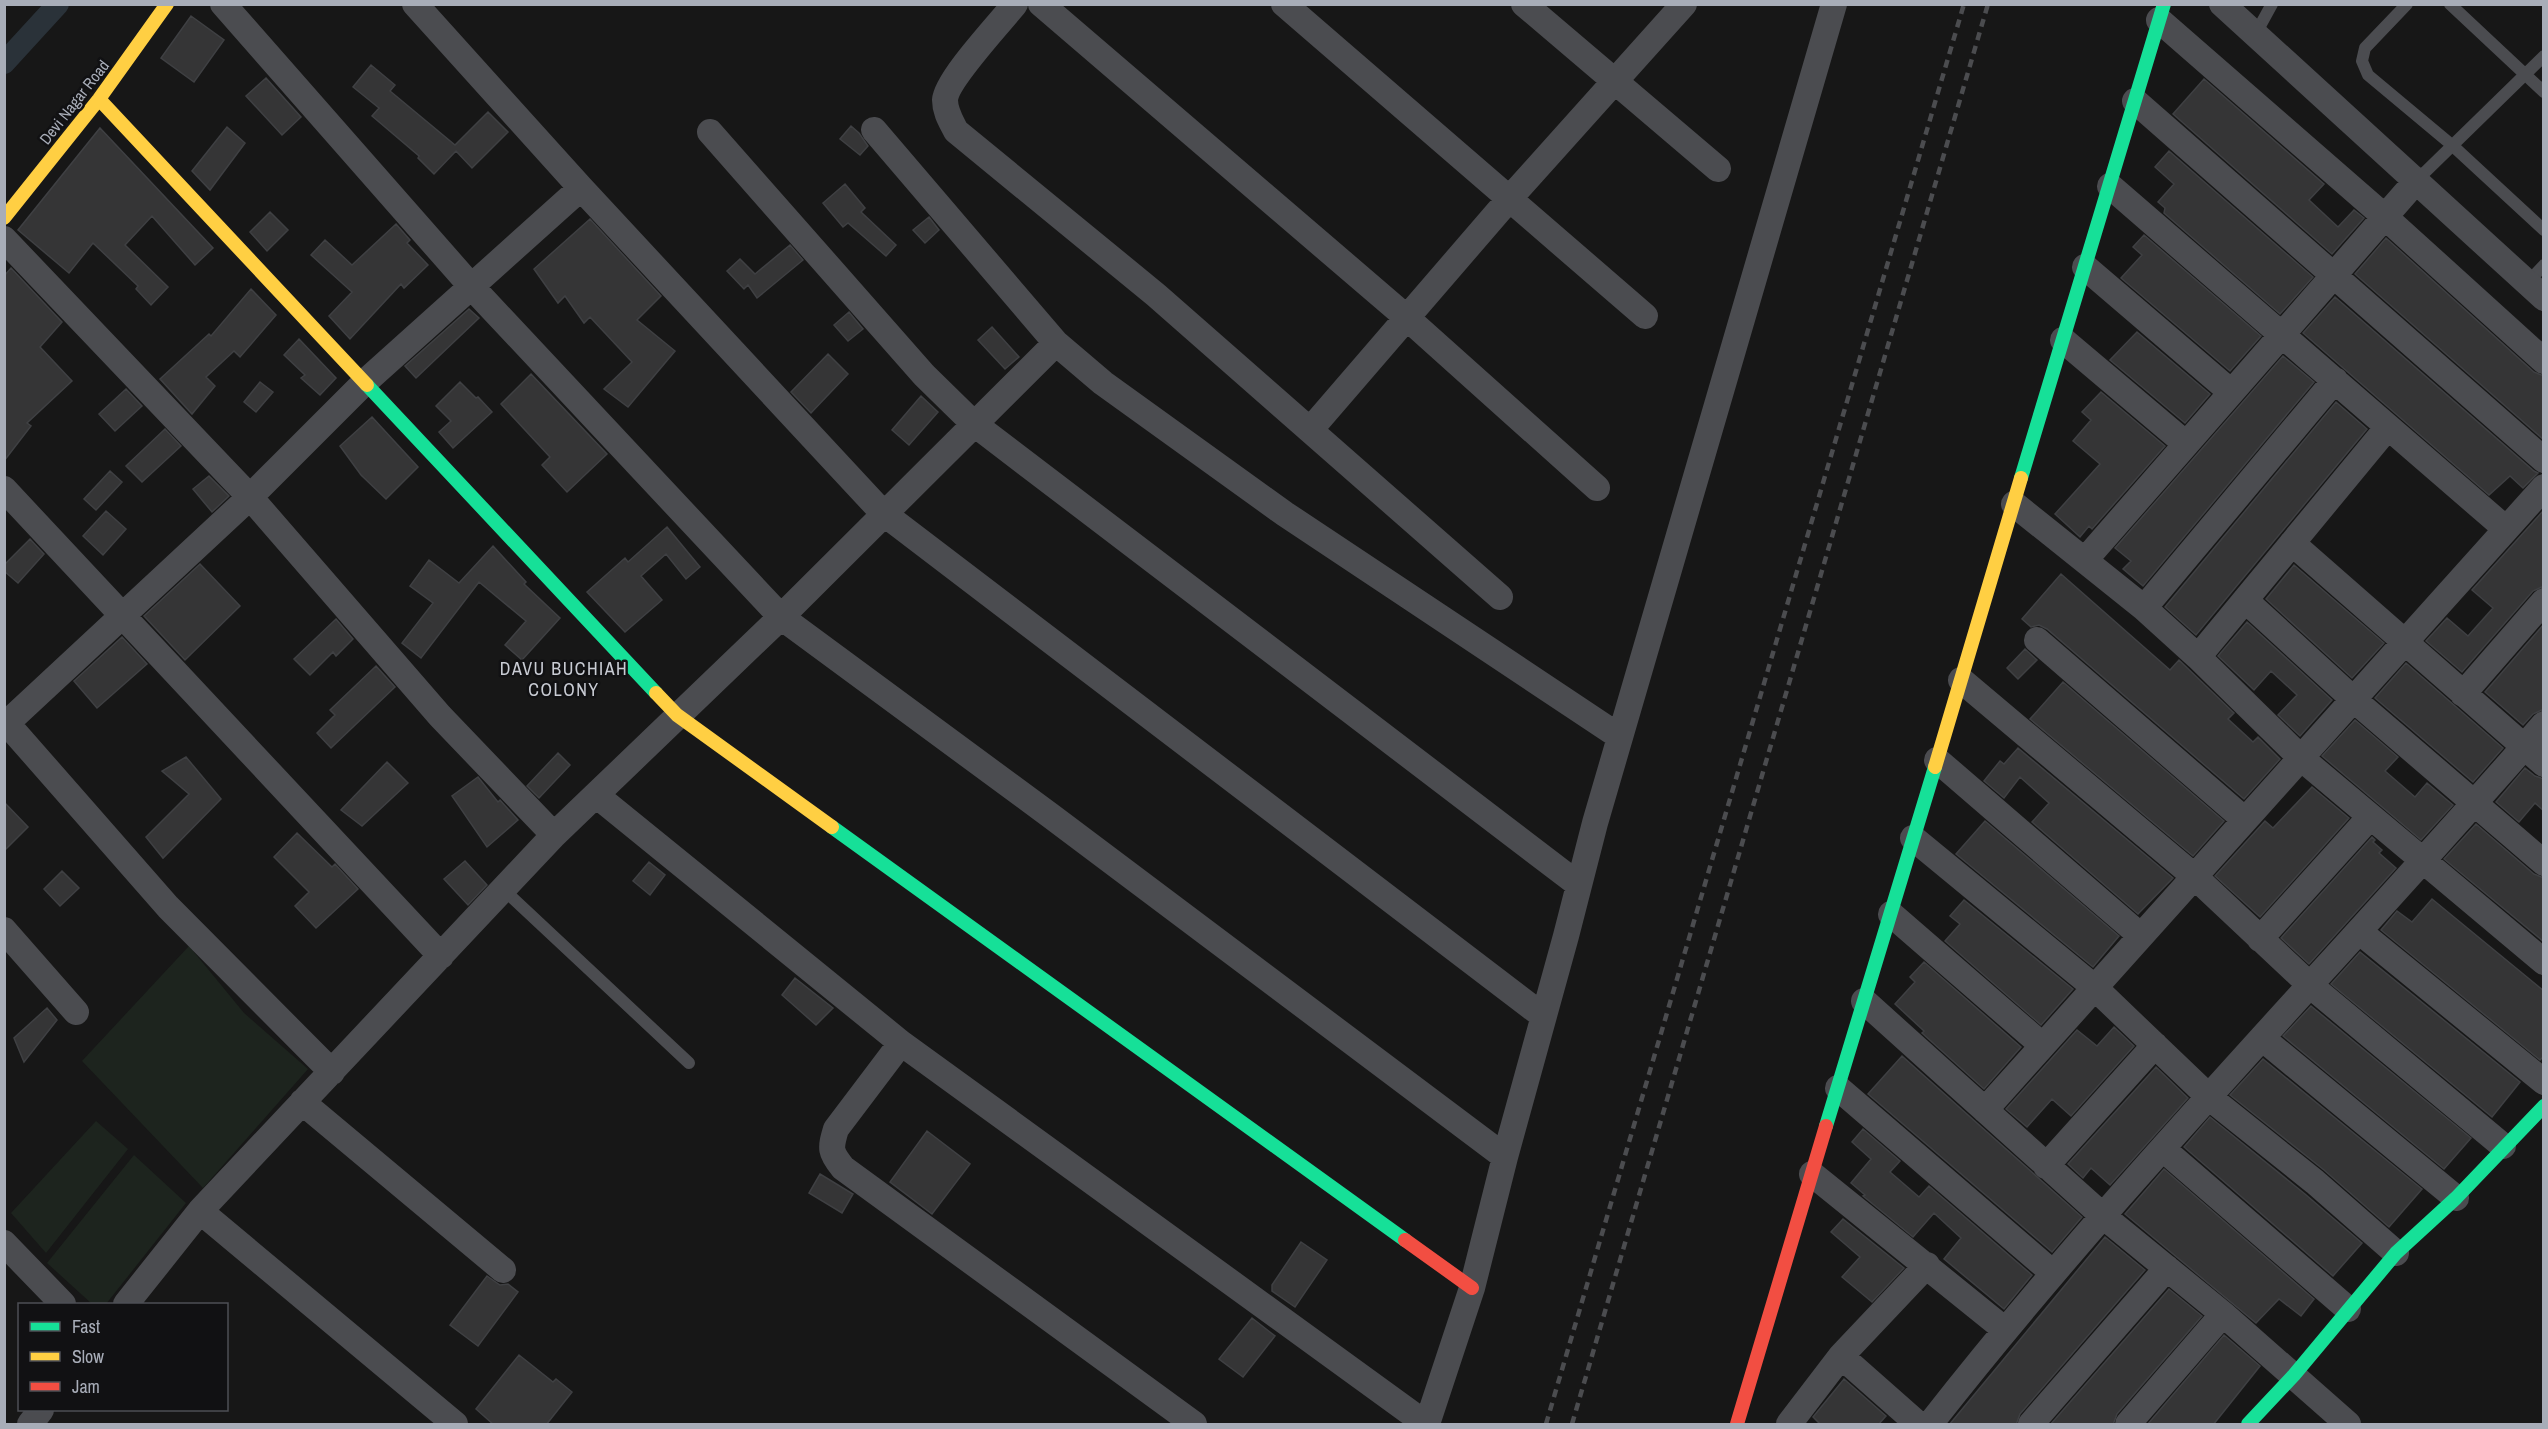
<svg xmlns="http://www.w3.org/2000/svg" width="2548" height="1429" viewBox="0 0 2548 1429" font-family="'Archivo Narrow',sans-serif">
<rect width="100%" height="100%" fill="#171717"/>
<path fill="#1d241e" d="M189,946L244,1013L308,1069L203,1188L82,1061Z
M96,1121L128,1149L46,1253L11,1213Z
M134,1155L186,1203L106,1304H92L47,1263Z"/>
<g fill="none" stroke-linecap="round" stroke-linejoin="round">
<path stroke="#2a3239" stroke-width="22" d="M4,63L58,4"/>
</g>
<path fill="#353536" stroke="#3f4043" stroke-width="1.5" d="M191,16L224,40L194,82L161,58Z
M371,65L395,85L390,91L455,145L488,112L508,132L472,168L456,151L434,174L418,158L419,156L372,116L379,108L353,87Z
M266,78L301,117L282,135L246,96Z
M2204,79L2324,184L2309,200L2338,227L2354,210L2364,218L2332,254L2173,114Z
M851,126L859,133L868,146L860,155L840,139Z
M227,127L245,143L210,190L192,171Z
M100,128L213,248L195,265L152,216L125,245L168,287L151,305L136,289L138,286L93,243L69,273L18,230Z
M2169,151L2313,277L2280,314L2164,213L2165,208L2158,202L2174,184L2155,167Z
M845,184L865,208L861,212L896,245L886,256L848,223L843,227L823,203Z
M270,212L288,230L267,251L250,232Z
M929,217L939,230L925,243L913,230Z
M590,219L661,296L637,320L675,351L628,407L604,389L632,362L590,317L584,323L565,296L558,303L534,269Z
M396,224L410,240L407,243L428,265L404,288L401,284L350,339L329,316L352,292L311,255L325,240L352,265Z
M2144,235L2261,336L2230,371L2121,278L2142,255L2133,247Z
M2386,238L2534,372L2544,376V440L2355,274Z
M790,245L803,260L757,298L748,285L744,289L727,271L740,259L755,274Z
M11,268L62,322L40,347L72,381L27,423L31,426L4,461V276Z
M251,289L276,315L240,357L234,351L206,377L215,386L192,414L160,379L209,334L211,336Z
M2335,297L2534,471L2538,473L2523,488L2510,476L2489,495L2303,333Z
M469,309L479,318L416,378L405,366Z
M849,312L863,329L848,341L834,325Z
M992,327L1019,357L1005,369L978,340Z
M2137,332L2210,394L2185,423L2110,360Z
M299,339L336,378L320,395L301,378L305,375L284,355Z
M828,354L848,374L811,413L791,392Z
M2283,356L2314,382L2143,586L2123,569L2131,561L2115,548Z
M531,374L607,454L567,492L542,465L550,457L501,404Z
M260,382L273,392L256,412L244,402Z
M460,382L476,398L478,397L492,412L453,448L439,432L451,421L436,406Z
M126,389L142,406L115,431L99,414Z
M2101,392L2165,446L2092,529L2089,526L2080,537L2055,514L2100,464L2073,441L2091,420L2082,412Z
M921,396L938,412L909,445L892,430Z
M2336,402L2367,429L2196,635L2165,607Z
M372,417L418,467L386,499L361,475L340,446Z
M165,429L181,446L142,482L126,466Z
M110,471L122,482L96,510L84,499Z
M209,476L229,496L212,512L193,489Z
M2544,510V586L2533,591L2462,672L2426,641L2447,618L2468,636L2493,608L2472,590Z
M106,511L126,529L103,555L83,536Z
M667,527L700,567L686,579L666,554L641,576L662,600L625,632L587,592L625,558L628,562Z
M30,539L44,554L18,583L4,571V565Z
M493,546L526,582L524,584L560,618L522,660L505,645L526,621L479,582L421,658L402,643L433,603L410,586L429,560L459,583Z
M200,564L240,606L185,660L144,616Z
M2294,565L2384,643L2352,678L2266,599Z
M2061,574L2170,670L2179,660L2234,713L2228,719L2253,742L2258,737L2280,759L2244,799L2047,629L2039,625L2031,627L2022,619Z
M336,619L353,639L336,656L333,652L310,675L294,659Z
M2247,622L2332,700L2300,736L2278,715L2297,695L2271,671L2254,690L2218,656Z
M2544,624V709L2533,714L2523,725L2485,692Z
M122,637L147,664L97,708L74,681Z
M2025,649L2037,660L2018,679L2007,668Z
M2406,663L2503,748L2473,782L2375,698Z
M376,666L395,687L331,748L317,733L335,715L330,710Z
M2063,682L2224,821L2193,856L2030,719Z
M2355,720L2398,757L2385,771L2415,797L2427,783L2453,805L2421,840L2322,756Z
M2018,748L2173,878L2138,914L2032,822L2049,803L2020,777L2004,798L1984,781L2000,761L2004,764Z
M558,753L570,765L539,798L527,786Z
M186,757L221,799L163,858L146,837L189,794L162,771Z
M387,762L408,783L362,826L341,810Z
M2525,768L2535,776L2544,779V811L2535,803L2519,822L2496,802Z
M478,777L498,802L500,800L518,820L487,847L452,796Z
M2312,787L2349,818L2260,917L2215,876L2265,821L2273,828Z
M4,802L28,827L4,851Z
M1985,821L2119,936L2093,967L1956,854Z
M2476,824L2534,874L2544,878V942L2444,859Z
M297,833L332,867L335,864L358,889L316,928L295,906L309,892L274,857Z
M2372,837L2375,840L2373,842L2382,850L2379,853L2396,868L2309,964L2281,938Z
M465,861L487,885L468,905L444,879Z
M649,862L665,875L650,895L633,881Z
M62,871L79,888L60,906L44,889Z
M2432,899L2544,991V1056L2540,1060L2381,930L2397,911L2412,922Z
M1964,900L2073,989L2041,1025L1945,941L1960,924L1950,916Z
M2360,952L2520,1082L2492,1117L2331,984Z
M1924,962L2021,1047L1984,1089L1922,1033L1924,1031L1895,1004L1915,982L1910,977Z
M795,978L833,1008L816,1025L782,995Z
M2311,1006L2471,1138L2444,1169L2283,1036Z
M47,1008L57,1020L24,1062L14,1038Z
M2114,1027L2134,1046L2071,1116L2052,1099L2027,1127L2006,1109L2077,1030L2097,1046Z
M1902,1056L2082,1217L2052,1252L1868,1094Z
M2263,1059L2422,1189L2389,1227L2324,1170L2230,1095Z
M2156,1067L2188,1098L2110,1185L2091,1168L2083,1178L2068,1164Z
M2210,1117L2305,1194L2362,1243L2333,1276L2184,1147Z
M1863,1129L1900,1161L1890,1172L1919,1197L1929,1186L2032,1275L2004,1309L1944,1259L1961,1238L1934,1213L1913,1237L1863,1196L1865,1195L1851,1183L1871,1159L1852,1142Z
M927,1131L970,1164L932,1214L890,1182Z
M2164,1169L2314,1299L2301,1316L2279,1299L2256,1323L2125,1214Z
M820,1174L853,1194L842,1213L809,1193Z
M1843,1219L1904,1268L1872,1302L1842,1277L1860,1257L1831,1232Z
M2105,1237L2145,1270L2020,1414L2016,1425H1949Z
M1301,1242L1327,1260L1295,1307L1272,1291V1285Z
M487,1276L500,1285L508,1284L518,1292L478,1346L450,1325Z
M2169,1289L2202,1316L2117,1414L2113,1425H2050Z
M1252,1318L1275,1336L1243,1377L1219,1359Z
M2224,1335L2260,1366L2213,1425H2147Z
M519,1355L553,1382L556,1379L572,1392L546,1425H494L476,1409Z
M1844,1379L1886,1416L1878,1425H1821L1813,1417Z"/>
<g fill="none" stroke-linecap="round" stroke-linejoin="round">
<path stroke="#4b4c50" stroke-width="12" d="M2407,4L2365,48L2362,61L2368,75L2453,146L2544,230
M2450,4L2544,92
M2255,35L2272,4
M2417,180L2544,56
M2527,283L2544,265
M503,889L689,1063"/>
<path stroke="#4b4c50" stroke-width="26" d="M415,4L581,188L883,513L1543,1016
M1015,4C1000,23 946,80 945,100C945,112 951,121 956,131L1156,295L1500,597
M1041,4L1406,317L1597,488
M1284,4L1645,316
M1524,4L1718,169
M2222,4L2544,298
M2159,20L2385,217L2544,361
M2135,101L2544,460
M874,130L1056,343L1103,383L1285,514L1620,737
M710,132L924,375L973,423L1579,885
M2110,186L2506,529
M4,239L250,497L440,716L554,835
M2085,267L2231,392
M2063,340L2186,444
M1056,343L781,617L1051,816L1505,1157
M1310,430L1510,198L1684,4
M4,489L441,956
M2014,504L2144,608L2198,657L2301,758L2544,962
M2292,543L2544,764
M2085,560L2417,180
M2245,600L2353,699L2544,863
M2144,608L2335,380
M2037,640L2245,820
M2198,657L2388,427
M1961,680L2194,876L2311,986L2503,1146
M2463,694L2544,601
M4,720L168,907L332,1072
M7,723L250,497L365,382L581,188
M1937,760L2141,936
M596,795L901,1043L1426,1424
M1913,838L2094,987L2210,1098L2315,1182L2396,1253
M1891,914L2042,1045
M4,930L76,1012
M2360,932L2544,1082
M2260,939L2370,817
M1864,1001L2103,1216L2223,1314L2348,1424
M2263,1039L2456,1198
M901,1043L836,1129C830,1149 830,1152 843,1168L1194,1424
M1838,1088L2053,1273
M302,1102L503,1270
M1985,1110L2544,487
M2163,1149L2348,1309
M2046,1166L2155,1045
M1812,1174L2004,1329
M200,1211L455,1424
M4,1243L63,1304
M126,1304L200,1211L554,835L781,617L470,285L223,4
M1841,1356L1918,1424
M30,1424L41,1410
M1427,1424L1472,1288L1505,1157L1566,936L1595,823L1834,4
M1789,1424L1841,1356L1927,1265
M1930,1424C2121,1180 2340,959 2544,724
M2031,1424L2167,1268
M2128,1424L2223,1314"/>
<path stroke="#16e098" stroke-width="14" d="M367,385L656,693
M2021,478L2164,4
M832,827L1405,1240
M1826,1126L1935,767
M2248,1424L2294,1375L2396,1253L2456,1198L2544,1106"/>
<path stroke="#ffcf43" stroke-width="14" d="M99,99L367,385
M4,218L99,99L167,4
M656,693L677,715L832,827
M1935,767L2021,478"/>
<path stroke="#f24e42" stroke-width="14" d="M1405,1240L1472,1288
M1737,1424L1826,1126"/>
<path stroke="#4b4c4f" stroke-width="4.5" stroke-dasharray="8 6" stroke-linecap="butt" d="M1546,1424L1964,4
M1572,1424L1988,4"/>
</g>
<g text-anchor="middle" stroke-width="5" stroke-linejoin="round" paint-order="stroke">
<g font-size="16" fill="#a8adb8" stroke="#111113">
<text transform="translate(74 102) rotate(-52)" y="6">Devi Nagar Road</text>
</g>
<g font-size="18" letter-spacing="1.5" fill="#c9ccd4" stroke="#111113">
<text x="564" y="675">DAVU BUCHIAH<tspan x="564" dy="21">COLONY</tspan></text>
</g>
</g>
<rect width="2548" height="1429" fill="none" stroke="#a8adb8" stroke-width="12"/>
<rect x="18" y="1303" width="210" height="108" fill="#111113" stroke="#4d4f55" stroke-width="1.5"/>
<rect x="30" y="1322" width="30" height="9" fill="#16e098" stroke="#4d4f55" stroke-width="1.5"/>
<text x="72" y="1333" font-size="18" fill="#a8adb8">Fast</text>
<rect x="30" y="1352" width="30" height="9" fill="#ffcf43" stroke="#4d4f55" stroke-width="1.5"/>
<text x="72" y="1363" font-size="18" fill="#a8adb8">Slow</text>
<rect x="30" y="1382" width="30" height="9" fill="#f24e42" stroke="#4d4f55" stroke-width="1.5"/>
<text x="72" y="1393" font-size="18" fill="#a8adb8">Jam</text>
</svg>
